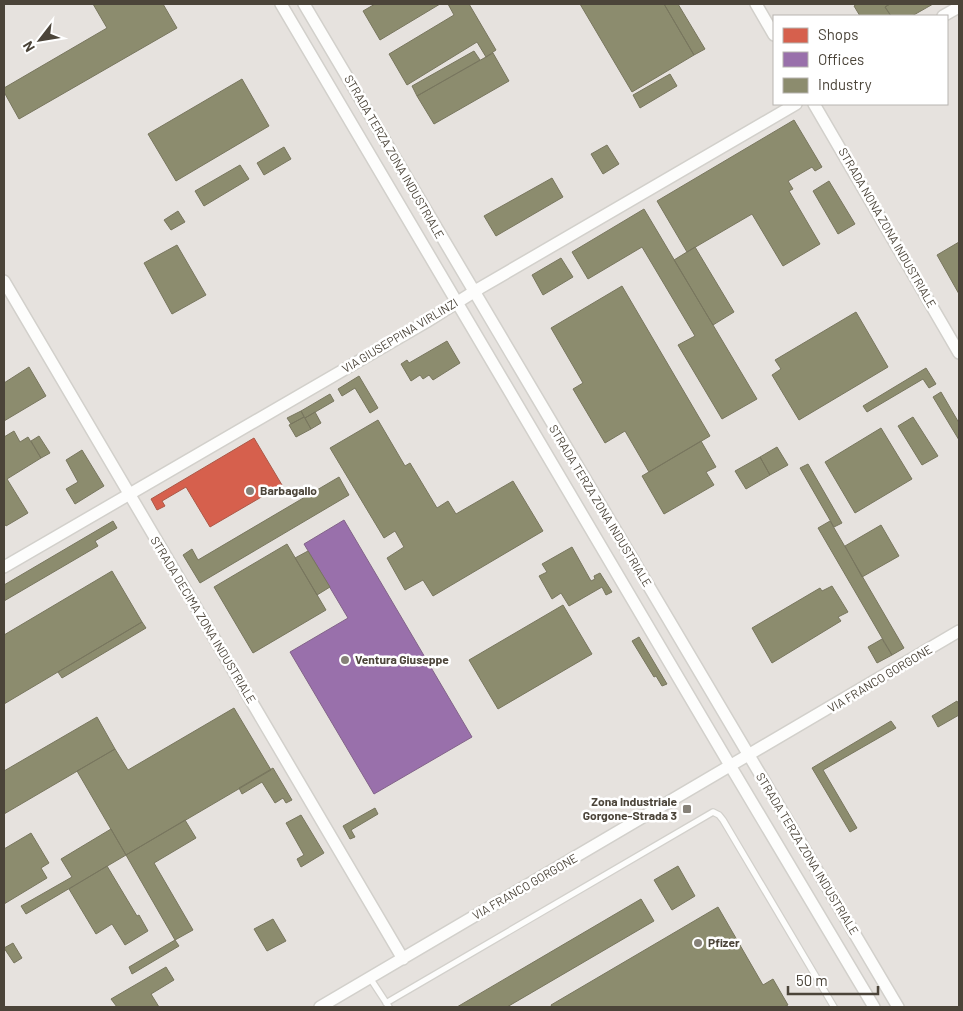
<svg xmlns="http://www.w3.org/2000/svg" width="963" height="1011" viewBox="0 0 963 1011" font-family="Barlow,sans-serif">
<rect width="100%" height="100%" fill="#f4f2ee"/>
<path fill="#e6e2de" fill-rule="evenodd" d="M4,4H959V1007H4ZM774,16H947V104H774Z"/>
<path fill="#d6604d" stroke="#ac5847" d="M254,438L282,485L210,527L186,487L162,501L165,506L157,510L151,499Z"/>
<path fill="#9970ab" stroke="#826389" d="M344,520L472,737L374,794L290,652L348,618L304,544Z"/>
<path fill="#8c8c6e" stroke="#78765e" d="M93,4H163L177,28L19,119L4,92V88L107,28Z
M375,4H440L380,40L363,11Z
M448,4H469L496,50L486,57L477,42L407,85L389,54L454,15Z
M580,4H664L694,55L632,92Z
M664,4H678L705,49L694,55Z
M857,4H890L885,7L891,16H860L854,6Z
M890,4H933L912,16H891L885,7Z
M474,51L480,60L417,96L412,86Z
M493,53L509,81L434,124L417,96Z
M670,74L677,86L640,108L633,95Z
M242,79L269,126L176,181L148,134Z
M794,120L822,167L815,171L812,167L788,181L793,189L789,191L820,244L783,266L752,214L687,252L657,201Z
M607,145L619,164L603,174L591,154Z
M284,147L291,159L264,175L257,163Z
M240,165L249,179L204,206L195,191Z
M552,178L563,197L496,236L484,216Z
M829,181L855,224L838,234L813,191Z
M644,209L757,399L722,419L678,345L695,336L642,247L588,279L572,252Z
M178,211L185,222L171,230L164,220Z
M959,242V294L937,255Z
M177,245L206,295L172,314L144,263Z
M695,247L734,312L713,325L674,260Z
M561,258L573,277L543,295L532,275Z
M622,286L710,436L649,472L625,431L605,443L573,389L583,383L551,328Z
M856,312L888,367L799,420L772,375L781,369L775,360Z
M447,341L460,363L433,380L429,375L423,379L420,375L411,381L401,364L407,360L409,363Z
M29,367L46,396L4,421V383Z
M926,368L936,384L929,388L923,379L867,412L863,406Z
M359,376L378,408L370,413L355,388L342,396L338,389Z
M941,392L959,423V440L933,397Z
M330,394L334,401L305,418L301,411Z
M301,411L304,417L291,424L287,418Z
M315,412L321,423L311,429L305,418Z
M304,417L311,429L296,437L289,425Z
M913,417L938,456L922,465L898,426Z
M378,420L405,466L410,463L437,508L448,501L456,514L513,481L543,531L433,596L423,580L405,590L387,558L404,547L395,531L384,538L330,448Z
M881,428L912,479L855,513L825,462Z
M14,431L20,442L28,437L41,458L7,479L28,513L6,526L4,523V437Z
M39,436L50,453L41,458L31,441Z
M701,441L716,467L706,472L714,485L664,514L642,476Z
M777,447L788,465L770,475L760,457Z
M82,450L104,486L75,504L66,489L78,482L66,460Z
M760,457L770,475L746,489L735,471Z
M808,464L842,523L834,527L800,468Z
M339,477L349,495L200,583L183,555L192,549L198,560Z
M113,521L117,528L95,541L98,546L4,601V585Z
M830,521L904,648L892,655L818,528Z
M881,525L899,556L862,577L845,546Z
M287,544L326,610L253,653L214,587Z
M572,547L591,581L595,579L594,576L600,573L612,592L606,595L602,587L569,606L561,593L552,599L539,576L547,572L542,564Z
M308,551L330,587L317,595L295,558Z
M112,571L142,622L4,704V635Z
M832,586L848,612L838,617L841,621L772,663L752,628L820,588L822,591Z
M563,605L592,654L498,709L469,660Z
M142,622L146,628L62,678L58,672Z
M639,637L667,684L662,686L656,676L654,677L632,641Z
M882,639L892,655L877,663L868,647Z
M957,701L959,705V715L938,727L932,716Z
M234,708L271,770L126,855L77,771L115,749L128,770Z
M97,717L115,749L4,814V771Z
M891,721L896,728L823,770L857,828L850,832L812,768Z
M273,768L292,800L286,803L283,798L275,803L262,782L242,794L239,788Z
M375,808L378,814L351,830L355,837L350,839L343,826Z
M301,815L324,853L301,867L297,859L304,855L286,823Z
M185,820L196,838L154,863L193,930L175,940L126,855Z
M111,829L126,855L26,914L21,906L72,877L61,859Z
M31,833L49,863L41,868L47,878L4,904V849Z
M107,866L137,916L139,915L148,931L125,945L112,924L96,934L69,889Z
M678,866L695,896L672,910L654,880Z
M641,899L654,921L507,1007H457Z
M718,907L763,985L773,979L788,1005L784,1007H552L551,1005Z
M273,919L286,941L267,951L254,929Z
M175,940L179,946L132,974L129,967Z
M13,943L22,958L14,963L4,948Z
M166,967L174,980L151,994L159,1007H117L111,999Z"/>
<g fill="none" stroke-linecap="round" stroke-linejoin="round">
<g stroke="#d2d0cb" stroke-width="8">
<path id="lane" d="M370,978L389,1007
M386,1003L713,812L719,815L723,820L834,1007"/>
</g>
<g stroke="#d2d0cb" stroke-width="14">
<path id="street" d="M281,4L731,767L874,1007
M304,4L898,1007
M756,4L774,35
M943,16L959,7
M814,104L959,353
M4,281L403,959
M4,567L426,322L480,288L796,104
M320,1007L959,631"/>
</g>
<use href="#lane" stroke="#fdfdfc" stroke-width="5.5"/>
<use href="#street" stroke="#fdfdfc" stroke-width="11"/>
</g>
<g fill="#868178" stroke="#fff" stroke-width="2">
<circle cx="250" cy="491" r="5"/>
<circle cx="345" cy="660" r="5"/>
<rect x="682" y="804" width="10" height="10" rx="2.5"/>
<circle cx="698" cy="943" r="5"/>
</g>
<g text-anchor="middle" stroke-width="5" stroke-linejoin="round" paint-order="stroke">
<g font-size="12" fill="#4b4439" stroke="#fff">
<text transform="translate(394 157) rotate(60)" y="4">STRADA TERZA ZONA INDUSTRIALE</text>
<text transform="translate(887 228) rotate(60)" y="4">STRADA NONA ZONA INDUSTRIALE</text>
<text transform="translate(400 336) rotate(-31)" y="4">VIA GIUSEPPINA VIRLINZI</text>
<text transform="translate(600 506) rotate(59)" y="4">STRADA TERZA ZONA INDUSTRIALE</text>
<text transform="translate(203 620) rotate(59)" y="4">STRADA DECIMA ZONA INDUSTRIALE</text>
<text transform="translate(880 679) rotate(-31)" y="4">VIA FRANCO GORGONE</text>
<text transform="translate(807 854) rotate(59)" y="4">STRADA TERZA ZONA INDUSTRIALE</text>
<text transform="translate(525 887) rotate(-30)" y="4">VIA FRANCO GORGONE</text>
</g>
<g font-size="12" font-weight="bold" fill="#4b4439" stroke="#fff" text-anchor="start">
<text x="260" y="495">Barbagallo</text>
<text x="355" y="664">Ventura Giuseppe</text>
<text x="677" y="806" text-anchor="end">Zona Industriale<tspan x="677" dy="14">Gorgone-Strada 3</tspan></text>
<text x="708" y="947">Pfizer</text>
</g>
</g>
<rect width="963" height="1011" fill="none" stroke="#4b4439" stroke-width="10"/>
<rect x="773" y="15" width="175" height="90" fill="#ffffff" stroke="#b7b4b0"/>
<rect x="783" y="28" width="25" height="15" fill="#d6604d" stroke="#b7b4b0"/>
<text x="818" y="40" font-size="15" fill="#4b4439">Shops</text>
<rect x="783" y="52" width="25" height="15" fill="#9970ab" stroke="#b7b4b0"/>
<text x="818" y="65" font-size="15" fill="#4b4439">Offices</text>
<rect x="783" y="78" width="25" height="15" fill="#8c8c6e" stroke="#b7b4b0"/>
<text x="818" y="90" font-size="15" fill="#4b4439">Industry</text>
<g transform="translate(40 40) rotate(239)" stroke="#ffffff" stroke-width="4" paint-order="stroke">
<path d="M0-4L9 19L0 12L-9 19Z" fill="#4b4439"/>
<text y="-8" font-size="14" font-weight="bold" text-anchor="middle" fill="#4b4439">N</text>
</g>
<path d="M788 986v8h90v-8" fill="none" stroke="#4b4439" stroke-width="2.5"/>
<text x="796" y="986" font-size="15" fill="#4b4439" stroke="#ffffff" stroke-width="4" paint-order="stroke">50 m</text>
</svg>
